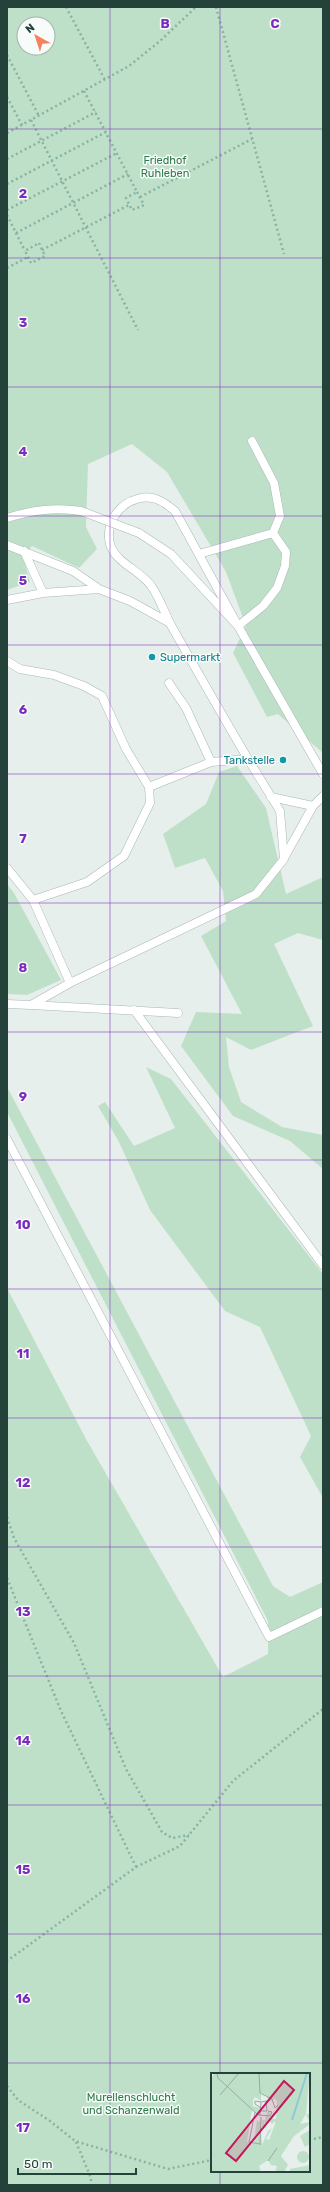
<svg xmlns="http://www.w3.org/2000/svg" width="330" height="2192" viewBox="0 0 330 2192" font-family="Rubik,sans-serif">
<rect width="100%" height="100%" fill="#e6efeb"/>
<path fill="#bfe0c8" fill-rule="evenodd" d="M7,7H323V753L278,714L267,717L233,653L246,626L226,572L167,472L132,444L88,464L86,527L97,549L79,568L32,546L23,556L30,582L7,590ZM24,24H48V48H24Z
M237,766L266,808L286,894L323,877V940L298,933L274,944L313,1026L251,1050L226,1037L229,1067L241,1102L282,1127L323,1135V1169L290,1141L233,1116L181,1046L196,1012L242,1014L201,936L226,921L223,891L205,858L175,868L163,834L206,804L219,772Z
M7,884L14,893L61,980L27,995L7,994Z
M146,1067L171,1079L323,1274V1498L300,1457L311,1436L260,1327L225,1311L150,1210L119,1142L98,1106L105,1102L134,1146L175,1128Z
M7,1087L273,1586L290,1597L323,1582V2185H7V1288L86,1439L223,1677L268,1654V1621L7,1112ZM212,2074H309V2171H212Z"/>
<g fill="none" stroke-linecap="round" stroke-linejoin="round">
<g stroke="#a8b8b2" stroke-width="9">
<path id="lane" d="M7,518C33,510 55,507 81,511
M139,533L171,554L238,626L263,606L277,588L285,566L286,552L273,533
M7,545L73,571L99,589L130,601L170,623
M24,551L43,593L99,589
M199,554L273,533L280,516L274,483L252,441
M7,600L43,593
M7,661L20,669L54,675L84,686L102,696L126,749L149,787L150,803L124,856L87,882L33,900
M169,683L186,708L211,762
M248,759C222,715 197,671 172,627C165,614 160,599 152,587C141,570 116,564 110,544C105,525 118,504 137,499C152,494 163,501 175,511L238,626L323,774
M271,797L313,806L323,796
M284,858L313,806
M7,868L33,900L70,983
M7,1004L31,1005L70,983L256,894L284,859L280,811L248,759L211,762L149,787
M31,1005L178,1013
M134,1010L323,1265
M7,1139L269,1637L323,1611"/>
</g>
<path stroke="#86b3a5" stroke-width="2.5" stroke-dasharray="2 3" stroke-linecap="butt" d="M66,7L105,80
M216,7L284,254
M7,55L39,116
M84,91L137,192
M7,97L22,125
M31,120L138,330
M7,133L129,66L160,41L196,7
M7,159L96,112
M7,184L106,132
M137,192L144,205L132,210L126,198Z
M140,197L252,139
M7,210L117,153
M7,215L25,251
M16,233L128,174
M39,243L45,256L31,263L25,251Z
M42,250L129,205
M7,268L28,257
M7,1517L14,1538L74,1643L126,1769L162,1832L172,1838L189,1835
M7,1578L61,1711L136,1867L7,1961
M136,1867L180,1846L233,1781L323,1709
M7,2086L18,2100L50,2121L75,2141L168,2169L212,2160
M309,2140L323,2137
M76,2142L91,2178V2185"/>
<use href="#lane" stroke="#fff" stroke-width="8"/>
<g stroke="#a8b8b2" stroke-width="9" stroke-linecap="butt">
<path id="lane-bridge" d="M81,511L139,533"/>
</g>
<use href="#lane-bridge" stroke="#fff" stroke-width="8"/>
</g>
<path fill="none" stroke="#7b2cbf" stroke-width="1" stroke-opacity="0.55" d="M110,7V2185M220,7V2074M7,129H323M7,258H323M7,387H323M7,516H323M7,645H323M7,774H323M7,903H323M7,1032H323M7,1160H323M7,1289H323M7,1418H323M7,1547H323M7,1676H323M7,1805H323M7,1934H323M7,2063H323M220,2171V2185"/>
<g fill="#0f9aa8" stroke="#f7fbf9" stroke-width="1.5">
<circle cx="152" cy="657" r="4"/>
<circle cx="283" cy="760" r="4"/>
</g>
<g text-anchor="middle" stroke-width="3" stroke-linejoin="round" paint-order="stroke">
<g font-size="11" fill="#2d7a4b" stroke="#f7fbf9">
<text x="165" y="164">Friedhof<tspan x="165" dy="13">Ruhleben</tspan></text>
<text x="131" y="2101">Murellenschlucht<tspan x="131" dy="13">und Schanzenwald</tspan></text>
</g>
<g font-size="11" fill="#0d838f" stroke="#f7fbf9" text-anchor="start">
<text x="160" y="661">Supermarkt</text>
<text x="275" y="764" text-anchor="end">Tankstelle</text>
</g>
</g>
<g transform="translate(211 2073)">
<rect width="99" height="99" fill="#e6efeb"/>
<path d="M3,0H99L95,41L89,51L99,49L95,42L99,40V51L83,63L70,83L77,92L73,99H64L66,93L60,92L57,87L48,93L50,99H0V7ZM50,20L56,23L57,27L61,28L63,25L66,28L65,46L58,45L59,39H56L54,47H51V51L52,55L56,54L52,49L56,50L57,46L61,51L64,48V51L58,67L55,66L61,55L57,58L51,72L49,47L48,49L46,47L43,68L36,69L41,37L49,42V35L42,33V27L44,24L50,28ZM99,57V71L94,74L89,63ZM86 84a6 6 0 1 1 12 0a6 6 0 1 1-12 0ZM99,92V99H79V96Z" fill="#bfe0c8" fill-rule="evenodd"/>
<path fill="none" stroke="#8ec9d4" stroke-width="2" d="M81,47L96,0"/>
<path fill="none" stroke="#98aaa4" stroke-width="1" d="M6,0L7,5L47,42L59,43L61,39L57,38M48,0L49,20L61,26L64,35L67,32M9,22L28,0M50,29L44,28V31L50,35M50,38H56L55,28H58M44,39L38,69L49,71M49,42L50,29L55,28M49,72L50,44M57,88L66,75"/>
<path fill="#c2185b" fill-opacity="0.15" stroke="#c2185b" stroke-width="2" d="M73,8L83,17L25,88L15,80Z"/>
<rect width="99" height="99" fill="none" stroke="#24423a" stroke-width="2"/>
</g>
<g font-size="13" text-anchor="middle" font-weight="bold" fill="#7b2cbf" stroke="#f7fbf9" stroke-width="3" stroke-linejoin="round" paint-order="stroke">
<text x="165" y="28">B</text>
<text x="275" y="28">C</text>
<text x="23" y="198">2</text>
<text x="23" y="327">3</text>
<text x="23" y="456">4</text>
<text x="23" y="585">5</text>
<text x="23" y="714">6</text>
<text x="23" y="843">7</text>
<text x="23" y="972">8</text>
<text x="23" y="1101">9</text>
<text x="23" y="1229">10</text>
<text x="23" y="1358">11</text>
<text x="23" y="1487">12</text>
<text x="23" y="1616">13</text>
<text x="23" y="1745">14</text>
<text x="23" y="1874">15</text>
<text x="23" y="2003">16</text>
<text x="23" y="2132">17</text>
</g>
<rect width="330" height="2192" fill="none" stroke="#24423a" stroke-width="16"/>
<g transform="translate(36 36) rotate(321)"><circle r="19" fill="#f7fbf9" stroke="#a3b1ad"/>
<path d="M0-3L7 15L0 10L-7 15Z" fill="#f4845f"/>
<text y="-6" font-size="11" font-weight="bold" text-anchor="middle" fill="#24423a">N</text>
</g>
<path d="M18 2168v6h118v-6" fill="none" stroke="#24423a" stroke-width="2"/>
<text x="24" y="2168" font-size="12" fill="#24423a" stroke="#f7fbf9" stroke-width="3" paint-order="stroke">50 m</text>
</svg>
